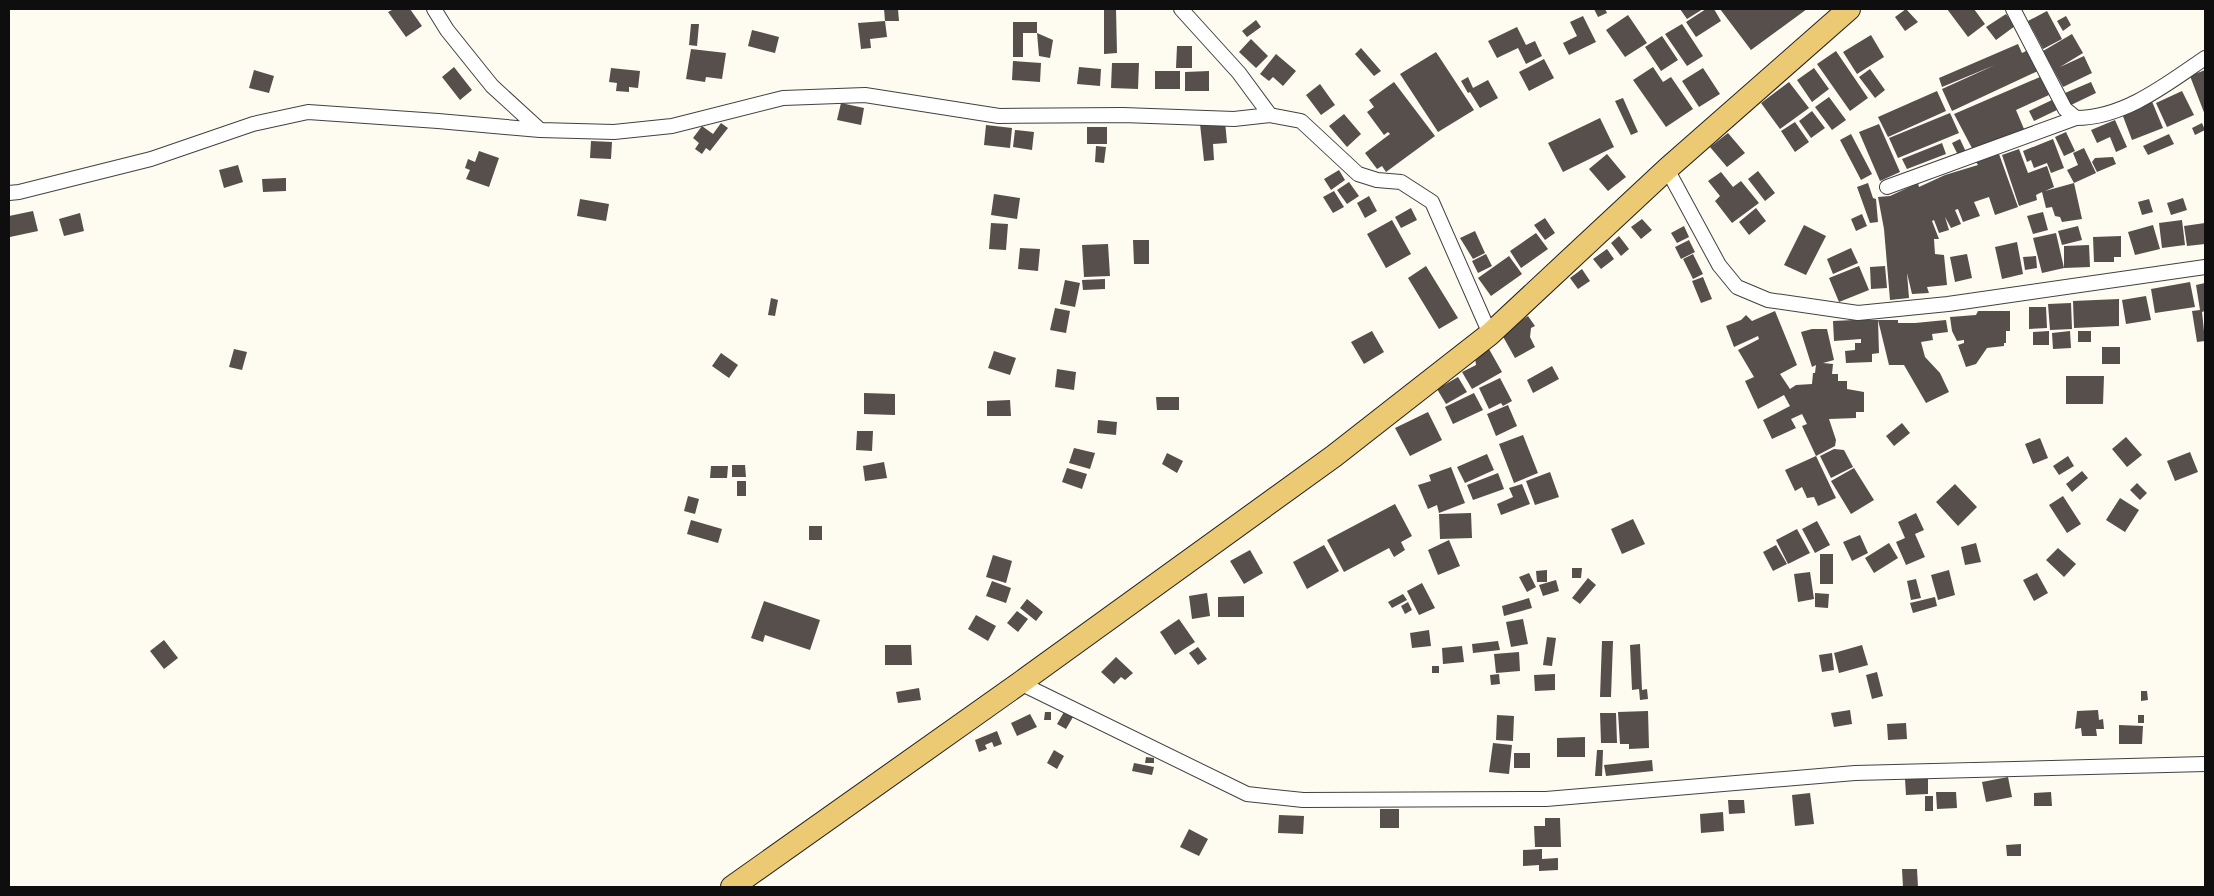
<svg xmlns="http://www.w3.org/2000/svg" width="2214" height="896" viewBox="0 0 2214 896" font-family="'Source Serif 4',serif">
<rect width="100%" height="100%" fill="#fefbf1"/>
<path fill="#564f4c" d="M394,9H410L422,26L406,37L388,12Z
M884,9H898L899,21H885Z
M1104,9H1116L1117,53L1104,54Z
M1594,9H1605L1607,13L1598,17Z
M1680,9H1703L1687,19Z
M1706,9H1714L1721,21L1696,37L1686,22Z
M1720,9H1807L1751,50Z
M1906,9L1918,22L1905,31L1895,17Z
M1947,9H1974L1985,24L1968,37Z
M2047,11L2062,39L2043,49L2028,21Z
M2006,14L2015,26L1996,40L1986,27Z
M1628,15L1647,43L1625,57L1606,30Z
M1583,16L1596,42L1569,55L1563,43L1577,36L1570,22Z
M2066,16L2071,25L2063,31L2057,21Z
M1256,20L1261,27L1247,37L1242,31Z
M885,21L887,37L870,39L871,48L861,49L858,23Z
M1013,22H1037V33H1023V57H1013Z
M691,24H699L697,46L689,45Z
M1682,24L1703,56L1687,66L1665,34Z
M1517,27L1526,45L1535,41L1542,56L1526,64L1518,48L1497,58L1488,41Z
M752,30L779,37L775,53L748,46Z
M1037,33L1053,40L1050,58L1039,56Z
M2072,34L2083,53L2060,67L2084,56L2092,73L2063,87L2043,51Z
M1871,35L1884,57L1857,74L1843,52Z
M1662,36L1678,60L1661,71L1645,47Z
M1251,39L1268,56L1256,68L1239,52Z
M2018,44L2022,53L2028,50L2038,71L1952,111L1942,89L1995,65L1942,87L1939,78Z
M1177,46H1192V68H1176Z
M1361,48L1381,71L1374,76L1355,54Z
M691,49L726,53L722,79L706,77L705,82L686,79Z
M1836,51L1868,98L1850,111L1817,64Z
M1436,52L1474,110L1438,132L1400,74Z
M1276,54L1296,71L1283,86L1273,77L1269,81L1260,74Z
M1544,59L1554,78L1529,91L1519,72Z
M1013,61L1041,63L1040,82L1012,80Z
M1112,63H1139L1138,89L1111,88Z
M454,67L472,90L460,100L442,77Z
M1079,67L1101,69L1100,86L1077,84Z
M1653,67L1663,82L1671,77L1693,109L1666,127L1633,80Z
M611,68L640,71L638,88L629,87V92L616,91L617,83L609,82Z
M1703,68L1720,94L1699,107L1682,81Z
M1814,68L1829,89L1812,102L1797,80Z
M1870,69L1885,90L1875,98L1859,77Z
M254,70L274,76L269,93L249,88Z
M2205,70V115L2190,76Z
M1155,71H1180V89H1155Z
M1209,71V91H1185V72Z
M1468,77L1473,88L1488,80L1498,98L1480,108L1470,92L1468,93L1461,81Z
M2040,77L2049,95L2016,110L2024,129L1973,150L1954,114Z
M1394,82L1435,136L1386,172L1382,166L1377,169L1365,153L1390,134L1388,132L1384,135L1367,112L1374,107L1369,100Z
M1789,82L1809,108L1780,129L1761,103Z
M2091,82L2096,93L2071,105L2065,93Z
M1320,84L1335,105L1321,115L1306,95Z
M1937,91L1946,111L1888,137L1878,117Z
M2182,91L2194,115L2167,127L2156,103Z
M1829,97L1846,120L1832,130L1815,107Z
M1623,98L1638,132L1631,135L1615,101Z
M2151,99L2163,128L2132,140L2121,111Z
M2052,100L2057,110L2034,121L2029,111Z
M841,103L864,108L861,125L837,120Z
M1812,111L1825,128L1811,138L1799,121Z
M1950,113L1959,133L1898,158L1889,138Z
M1344,114L1361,134L1347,147L1329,126Z
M1600,118L1614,147L1563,172L1548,143Z
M2115,120L2127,147L2116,152L2110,137L2097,143L2091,130Z
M1225,121L1227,143L1213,144L1214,160L1204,161L1200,124Z
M1795,122L1809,142L1795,152L1781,131Z
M721,123L728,128L710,151L706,148L702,154L695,149L699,143L693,138L702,126L713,134Z
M2202,123L2205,130L2195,135L2192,128Z
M1879,124L1900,172L1880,181L1859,132Z
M986,125L1012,128L1010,148L984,145Z
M1087,127H1107V144H1087Z
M1015,130L1034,132L1032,150L1013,147Z
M2066,132L2075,151L2064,156L2055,137Z
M1728,133L1745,153L1727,167L1710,147Z
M1851,134L1872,174L1861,180L1840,140Z
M2169,134L2174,144L2148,155L2143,146Z
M1960,139L1966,152L1958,155L1952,143Z
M2053,139L2064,168L2051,173L2047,163L2034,168L2031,160L2027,162L2023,151Z
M591,141L612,142L611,159L590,158Z
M1942,143L1946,154L1907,169L1902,159Z
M1096,146L1106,147L1104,163L1095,162Z
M2084,148L2096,173L2074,183L2067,170L2078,165L2073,153Z
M2019,149L2028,173L2047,166L2054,187L2045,191L2074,183L2082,219L2062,222L2060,217L2055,216L2052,207L2046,208L2042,192L2036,195L2037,200L2019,206L2002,155Z
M479,151L499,158L489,187L466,179L470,170L465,168L468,159L475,162Z
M1607,154L1626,177L1608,191L1589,169Z
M1999,154L2018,207L1995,215L1989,197L1974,202L1980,216L1963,222L1958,209L1955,210L1961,224L1951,228L1945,217L1949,230L1939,233L1934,220L1932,221L1939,239H1934L1935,254L1944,255L1947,285L1927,287L1929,293L1912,294L1907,273L1909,298L1890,300L1884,229L1878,197L1890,196L1918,183L1919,187L1945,175L1978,165L1976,162Z
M2113,157L2116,164L2097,172L2092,162L2095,158Z
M238,165L243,182L224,188L219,170Z
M1339,170L1345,180L1331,190L1324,179Z
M1758,171L1775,193L1765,201L1748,179Z
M1721,172L1733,187L1741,181L1759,203L1732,223L1715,201L1720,196L1708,181Z
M286,178V191L263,192L262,179Z
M1349,182L1359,196L1347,204L1337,190Z
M1868,183L1873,198L1876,199L1878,222L1870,223L1857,187Z
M1334,191L1344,207L1333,213L1323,197Z
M994,194L1020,198L1017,219L991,215Z
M1369,196L1377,211L1365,218L1357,203Z
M2183,198L2187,210L2171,215L2167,203Z
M580,199L609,204L606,221L577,216Z
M2149,199L2153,212L2142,215L2138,202Z
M1411,208L1417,220L1401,228L1395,217Z
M1756,208L1766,221L1749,235L1739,222Z
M33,211L38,231L10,237L9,216Z
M2043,212L2048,230L2033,234L2027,216Z
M80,213L84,231L64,236L59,219Z
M1862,214L1867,226L1856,231L1851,219Z
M1545,218L1555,233L1545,240L1534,225Z
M1642,219L1652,230L1641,239L1631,227Z
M1392,220L1411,254L1386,268L1367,234Z
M2182,220L2185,245L2162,248L2159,223Z
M991,223L1008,224L1006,250L989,249Z
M2205,223V244L2187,246L2184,226Z
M1804,225L1826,236L1806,275L1784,265Z
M2153,225L2160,249L2135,255L2128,232Z
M1684,226L1689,237L1677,243L1671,233Z
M2078,226L2082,240L2062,245L2058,231Z
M1475,231L1485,253L1473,259L1460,238Z
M1536,233L1548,249L1521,268L1510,251Z
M2056,233L2064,268L2042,273L2033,238Z
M1619,236L1629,249L1621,256L1611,243Z
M2121,236V257H2114V262H2094L2093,237Z
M1133,240H1149V264H1134Z
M1689,240L1695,252L1681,259L1675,247Z
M2017,242L2023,274L2002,279L1995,247Z
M1108,244L1110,276L1084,277L1082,245Z
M2089,245L2090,267L2064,268V246Z
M1020,248L1040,249L1038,271L1018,269Z
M1851,248L1858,263L1833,274L1827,259Z
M1607,249L1614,259L1601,269L1593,259Z
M1486,254L1492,266L1478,273L1472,261Z
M1693,254L1703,274L1693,279L1683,259Z
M1967,254L1972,278L1955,282L1950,257Z
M1509,256L1522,274L1491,296L1478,278Z
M2036,256L2037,268L2025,270L2023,257Z
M1426,266L1458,318L1439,329L1408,278Z
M1859,266L1869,290L1839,302L1829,278Z
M1885,266L1887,288L1871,289L1870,267Z
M1582,269L1590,281L1578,289L1570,278Z
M1703,277L1712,299L1701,303L1692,281Z
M1105,279V289L1083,290L1082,280Z
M1065,280L1080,283L1075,307L1060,304Z
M2190,282L2195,307L2155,313L2151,289Z
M2205,283V311L2202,312L2205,341L2197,342L2192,311L2200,310L2196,285Z
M2146,296L2151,320L2126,324L2122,300Z
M771,298L778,300L775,316L768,315Z
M2119,299V326L2074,328L2073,301Z
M2071,303L2072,329L2050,330L2048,304Z
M2029,307H2046L2047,328L2029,329Z
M1055,308L1070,311L1066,333L1050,330Z
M1775,311L1797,365L1780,374L1790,389L1796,385L1812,384L1813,373H1815L1816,365L1812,367L1801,332L1812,329H1827L1834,360L1823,363L1833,364L1832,374H1838V381H1847V389L1864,392V412H1856V418L1829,419L1836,440L1835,446L1816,456L1802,426L1807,424L1802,414L1791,419L1796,428L1772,439L1763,420L1790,406L1784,395L1758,409L1745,381L1754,377L1738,350L1759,339L1758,336L1734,347L1726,326L1741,320L1746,315L1752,321Z
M1978,311H2010V331H2006V343H2004V346L1987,348L1976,364L1966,367L1958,345L1964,343V340L1957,341L1952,331L1950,317L1976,315Z
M1528,316L1535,326L1531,328L1530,337L1535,347L1515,358L1501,333Z
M1854,320H1898V323H1915L1946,320L1948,332L1932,334L1933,340L1921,342L1925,357L1940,373L1949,392L1926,403L1904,365H1889L1878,320L1879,353L1872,354V362L1846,363L1845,351L1855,350V343H1861V339L1834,341L1833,321Z
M1372,331L1384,352L1364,364L1351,342Z
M2049,331V345H2033V332Z
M2070,331L2071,348L2053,349L2052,333Z
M2078,331H2091V342H2078Z
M2102,347H2120V364H2102Z
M234,349L247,352L242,370L229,367Z
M1489,349L1502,372L1472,389L1462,372L1476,365L1475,357Z
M994,351L1016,358L1010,375L988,368Z
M721,353L738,365L729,378L712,366Z
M1552,366L1559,379L1533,393L1527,380Z
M1057,369L1076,372L1074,390L1055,387Z
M2066,376H2104L2103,404H2066Z
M1458,377L1467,392L1446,404L1437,389Z
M1500,378L1512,401L1503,406L1501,403L1489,409L1479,388Z
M864,393L895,394V415L864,414Z
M1474,393L1483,410L1453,424L1445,407Z
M1156,397H1179V410H1157Z
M1010,400L1011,416H987V401Z
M1508,405L1517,426L1496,436L1487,414Z
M1428,412L1442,440L1410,456L1395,428Z
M1098,420L1117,422L1116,435L1097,433Z
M1902,423L1910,433L1894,446L1886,436Z
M857,431H873L872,451L856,450Z
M1523,435L1538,473L1514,483L1499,444Z
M2126,437L2142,455L2127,467L2112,449Z
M2040,438L2048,458L2033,464L2025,444Z
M1074,448L1095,453L1090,469L1069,463Z
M1834,449L1844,450L1853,467L1831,478L1820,456Z
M2190,452L2198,472L2175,481L2167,461Z
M1167,453L1183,461L1177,473L1162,464Z
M1487,454L1494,470L1465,483L1457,467Z
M1816,456L1836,498L1818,506L1814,497L1807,498L1802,487L1795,491L1785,470Z
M2068,456L2074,466L2059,475L2053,466Z
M884,462L887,478L865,481L863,466Z
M732,465H745L746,477H732Z
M711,466H728L727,478H710Z
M1451,467L1465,503L1439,513L1437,505L1428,509L1418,485L1431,481L1429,475Z
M1067,468L1087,474L1082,489L1062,482Z
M1854,468L1874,500L1851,514L1831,481Z
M2082,471L2088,478L2072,492L2066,484Z
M1550,472L1559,497L1535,505L1526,481Z
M1498,473L1504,489L1473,500L1467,485Z
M737,481H746V496H737Z
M2137,483L2147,493L2140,500L2130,490Z
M1522,484L1530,504L1501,515L1497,504L1513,497L1509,488Z
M1955,484L1977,507L1958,526L1936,502Z
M688,496L699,499L695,514L684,511Z
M2063,496L2081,524L2067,533L2049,505Z
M2120,498L2139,510L2125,532L2106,520Z
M1395,504L1412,536L1401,542L1405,550L1394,557L1389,548L1344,572L1327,540Z
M1471,513L1472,538L1440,539L1439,514Z
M1916,513L1924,530L1915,534L1925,557L1906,565L1896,542L1905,538L1898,522Z
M1633,519L1645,544L1622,554L1611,529Z
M691,520L722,529L718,543L687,534Z
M1817,521L1830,545L1815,553L1802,529Z
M809,526H822V540H809Z
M1797,529L1810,553L1788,564L1776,540Z
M1860,535L1868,553L1852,561L1843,542Z
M1449,540L1460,566L1438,575L1428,550Z
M1889,543L1898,558L1874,573L1865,558Z
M1976,543L1981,562L1965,565L1961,547Z
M1324,545L1339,571L1307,589L1293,562Z
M1776,545L1787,564L1773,571L1763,552Z
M2058,548L2076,564L2064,577L2046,560Z
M1250,550L1263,573L1244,584L1230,561Z
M1820,554H1833V584H1820Z
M993,555L1012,561L1006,583L986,577Z
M1572,568H1582L1581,578H1572Z
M1547,570V582H1537L1536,571Z
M1949,570L1955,595L1938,600L1931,575Z
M1810,572L1814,599L1798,602L1794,574Z
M1529,573L1536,587L1527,592L1519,577Z
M2037,573L2048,593L2034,601L2023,580Z
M1588,578L1596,585L1580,604L1572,598Z
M1916,579L1921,598L1911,600L1907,581Z
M1556,580L1559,591L1543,596L1539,585Z
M992,581L1011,588L1006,603L986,596Z
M1422,583L1435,608L1419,615L1407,591Z
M1207,593L1210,616L1192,619L1189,596Z
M1815,593L1829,594L1828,608L1815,607Z
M1403,594L1407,600L1392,608L1388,602Z
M1244,596V617H1218V597Z
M1935,597L1937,606L1913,613L1910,603Z
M1529,598L1532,608L1504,616L1502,606Z
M1027,599L1043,612L1036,621L1020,608Z
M764,601L820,620L810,650L765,635L763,642L751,638Z
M1408,602L1412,610L1405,614L1401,606Z
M1017,611L1028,619L1018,632L1007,623Z
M976,615L996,626L988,641L968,629Z
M1179,619L1195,642L1175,655L1160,632Z
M1523,619L1528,644L1511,647L1506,622Z
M1429,630L1431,646L1412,648L1410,633Z
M1547,637L1556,638L1552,666L1543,665Z
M164,640L178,658L164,669L150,651Z
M1498,641L1500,650L1473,653L1472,644Z
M1602,641H1613L1611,697H1600Z
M1640,644L1642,690L1647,689L1648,699L1640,700L1639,689L1632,690L1630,645Z
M885,645H911L912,665H885Z
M1862,645L1868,665L1839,673L1834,653Z
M1462,646L1464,662L1443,664L1442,648Z
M1198,647L1207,659L1198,665L1189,653Z
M1519,652L1520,671L1496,673L1494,654Z
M1832,653L1834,670L1822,672L1819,655Z
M1116,657L1133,673L1125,680L1121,677L1114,684L1101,672Z
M1432,666H1439V673H1432Z
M1877,672L1883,696L1872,699L1866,675Z
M1499,674L1500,684L1491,685L1490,675Z
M1555,674V690L1535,691L1534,675Z
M919,688L921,700L898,703L896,692Z
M2141,691H2147L2148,700L2141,701Z
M1850,710L1852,724L1834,727L1831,713Z
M2098,710L2099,720L2103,719L2104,729H2096L2097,736H2082L2081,728L2075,729L2077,711Z
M1648,711L1649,748L1629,749V744H1620L1618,712Z
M1045,712H1051V720H1044Z
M1064,712L1073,717L1066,729L1057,724Z
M1600,713H1616L1617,743H1601Z
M1030,714L1037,727L1017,736L1011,723Z
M1497,715L1514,716L1513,741L1496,740Z
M2138,715H2144V723H2138Z
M1906,723L1907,739L1888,740L1887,724Z
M2119,725L2143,726L2142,744H2119Z
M997,731L1002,744L994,747L992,742L985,745L987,749L979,752L975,740Z
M1585,737V757H1557V738Z
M1493,743L1512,745L1509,774L1489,772Z
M1054,750L1064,756L1057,769L1047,763Z
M1597,750H1603L1602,776H1595Z
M1514,753H1530V768H1514Z
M1146,757L1154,758V763H1145Z
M1652,760L1653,771L1606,776L1604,765Z
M1134,763L1154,767L1152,775L1132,771Z
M2008,777L2012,797L1986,802L1982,782Z
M1928,778V794L1906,795L1905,779Z
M1936,792H1956L1957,808L1937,809Z
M2051,792L2052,806H2034V793Z
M1810,793L1814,824L1795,826L1792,795Z
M1925,796H1933V811H1925Z
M1728,800H1744L1745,813L1729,814Z
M1380,809H1399V828H1380Z
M1723,812L1724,831L1701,833L1700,814Z
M1279,815L1304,816L1303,834L1278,833Z
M1545,818H1560L1561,847H1535L1534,826H1545Z
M1189,829L1208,839L1199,856L1180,847Z
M2021,844V856H2007L2006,845Z
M1542,849V859L1558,858V870L1539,871V865L1523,866V850Z
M1902,869H1917L1918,887H1903Z"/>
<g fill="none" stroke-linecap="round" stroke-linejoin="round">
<g stroke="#414141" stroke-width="16">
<path id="minor" d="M434,9L447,30L492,86L540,130L614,132L672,126L783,98L865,95L999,116L1123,115L1234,119L1270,115L1301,121L1358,174L1377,180L1401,182L1432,202L1490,334
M1181,9L1239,73L1270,115
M2013,9L2065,109L2076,118C2124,118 2167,84 2205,58
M1667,169L1719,265L1737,287L1768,300L1858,313L1948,304L2205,267
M1887,187L2076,118
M9,193L19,192L151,159L253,124L308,112L438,121L540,130
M1020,683L1247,794L1303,800L1546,799L1855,773L2205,764"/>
</g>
<g stroke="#1f1f1f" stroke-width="24">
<path id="primary" d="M732,887L1020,683L1334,456L1490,334L1667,169L1849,9"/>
</g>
<use href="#minor" stroke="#fff" stroke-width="14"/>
<use href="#primary" stroke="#ecc973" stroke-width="22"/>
</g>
<rect width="2214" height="896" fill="none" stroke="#0e0e0e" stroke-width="20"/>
</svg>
